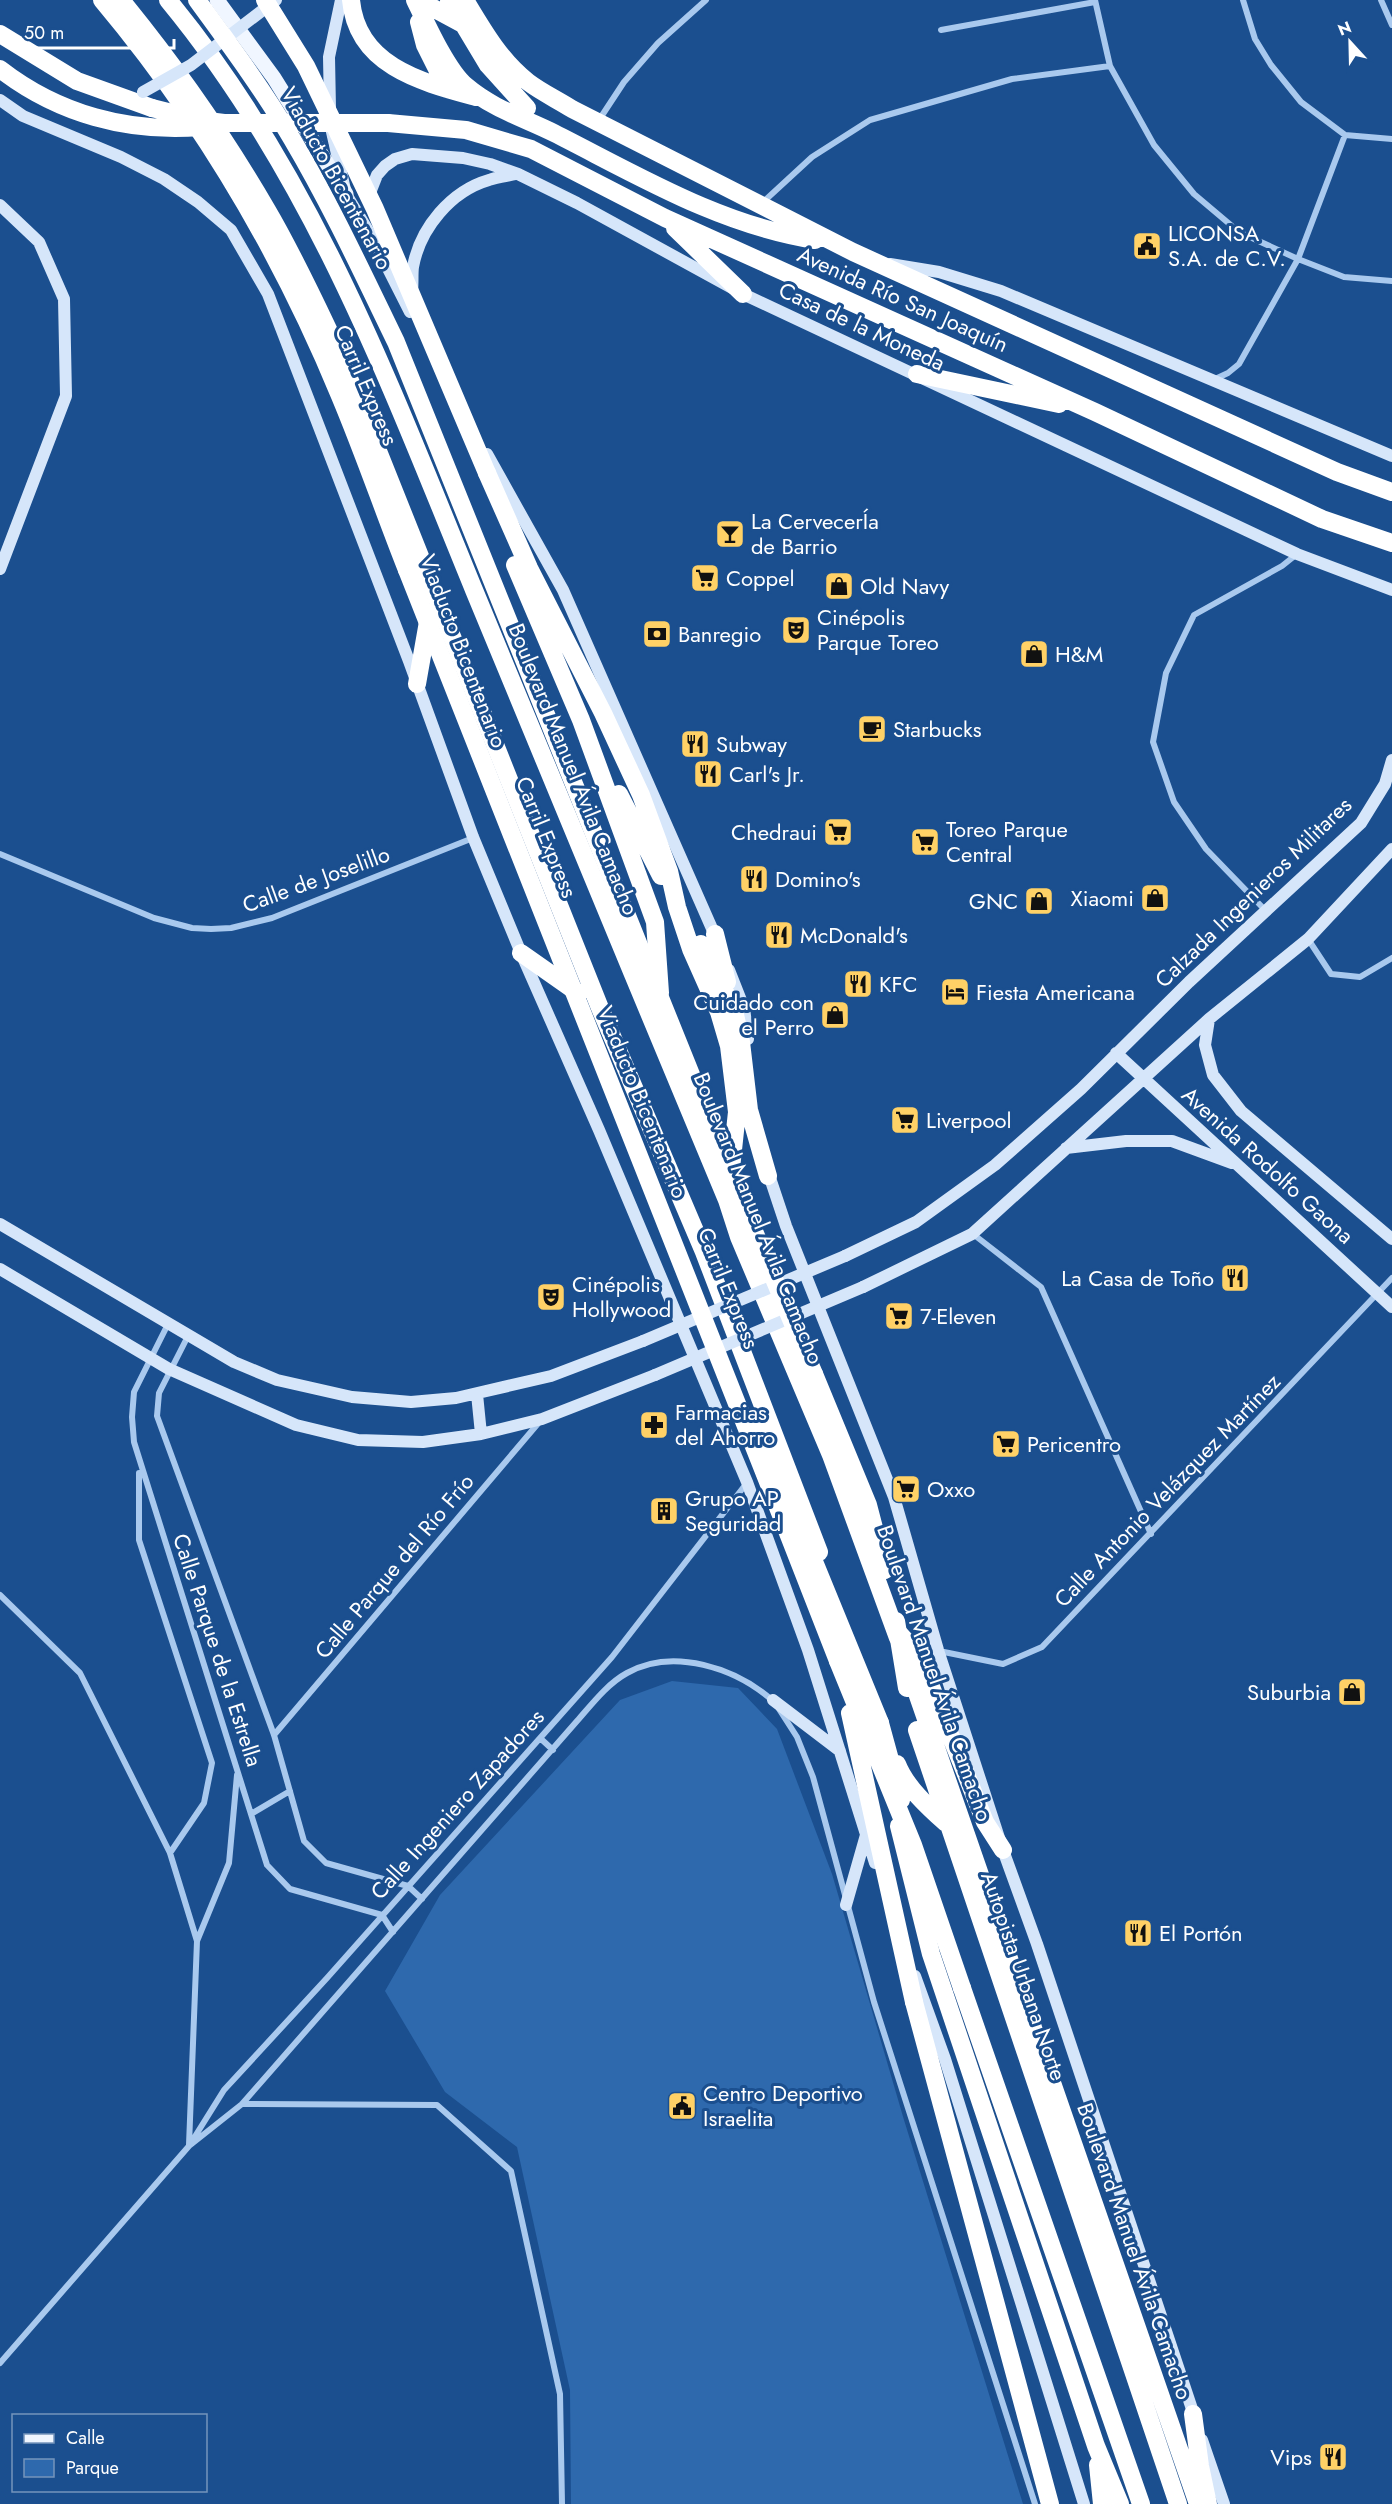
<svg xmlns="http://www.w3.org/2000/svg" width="1392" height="2504" viewBox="0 0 1392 2504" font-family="Jost,sans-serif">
<rect width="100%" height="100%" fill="#1b4f8f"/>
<path fill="#2e69ad" d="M672,1681L738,1688L777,1729L832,1874L904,2120L1023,2504H571L570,2390L517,2147L445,2092L385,1991L440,1895L620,1700Z"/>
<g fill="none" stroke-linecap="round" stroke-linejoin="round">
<path stroke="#a9c9ee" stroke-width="6" d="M1095,0L1110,66L1154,145L1194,194L1239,232L1298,259L1344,277L1392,281
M1243,0L1255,39L1271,65L1301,102L1345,135L1392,139
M1381,0L1392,25
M941,30L1095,2
M599,120L624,82L658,43L706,0
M762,203L812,157L870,120L1012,79L1110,66
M1213,380L1228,373L1239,364L1298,259L1345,135
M0,854L154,918L192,928L211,929L231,928L272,918L473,838
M1265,910L1206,849L1174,802L1153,742L1166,673L1194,615L1282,566L1297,554
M1308,939L1331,974L1360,977L1392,958
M973,1234L1041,1287L1151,1534
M168,1324L134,1392L132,1417L134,1442L267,1865L290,1889L382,1915L393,1932
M188,1336L159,1393L157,1416L274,1735L304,1841L326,1863L408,1886L422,1899
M139,1473V1540L212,1763L204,1803L170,1853
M0,1595L80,1673L170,1853L197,1941L189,2145
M939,1651L1003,1664L1042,1647L1392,1278
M779,1709L797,1737L813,1777L874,2002L1035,2504
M274,1735L541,1420
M540,1738L553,1750
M251,1814L290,1791
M197,1941L229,1863L237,1775
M242,2104L437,2105L511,2171L560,2394L562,2504
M189,2146L242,2104L577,1721C592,1704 607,1684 627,1673C673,1647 736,1668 773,1701
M0,2363L189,2146L224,2090L327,1978L612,1657L746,1484"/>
<path stroke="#d6e6fa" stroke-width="12" d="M0,100L23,116L121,157L164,179L198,202L231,230L268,294L409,661L473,837L521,953L599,1130L747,1482L808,1650L875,1863
M330,109L329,57L341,0
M332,132L346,194L372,237L410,312
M368,198L377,175L385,166L395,159L412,154L463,158L490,164L518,174L577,203L743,294L1297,554L1392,590
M0,205L39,242L64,299L66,396L0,569
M890,264L939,272L1001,291L1392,456
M412,290C413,282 412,274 413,267C420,228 451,191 489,180C497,177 507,176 516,174
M487,454L563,590L717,940
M729,970L744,1008L748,1039
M1209,1019L1205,1045L1213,1075L1241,1111L1392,1239
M1116,1053L1392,1307
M1066,1148L1126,1141H1172L1232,1163
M767,1169L786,1226L894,1497L938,1650L1003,1850L1037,1944L1196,2421
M0,1224L234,1362L277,1380L352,1397L411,1402L456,1398L551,1376L643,1341
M845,1256L916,1222L995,1165L1081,1089L1189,982L1361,823L1385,784L1392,760
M0,1269L169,1369L296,1425L358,1440L423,1442L481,1434L542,1419L655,1375
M863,1287L972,1234L1209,1019L1308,939L1392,849
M477,1394L481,1434
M773,1700L840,1751
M846,1905L866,1835
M915,1976L945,2059L1084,2504
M1202,2440L1224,2504"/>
<path stroke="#f0f6ff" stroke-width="15" d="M217,0L274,78L346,194"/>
<path stroke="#fff" stroke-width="18" d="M102,0C201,118 281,253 340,396C364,453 384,512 407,570
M121,0C175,66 224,136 267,210C293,254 315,302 337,348L600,1008L704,1252L819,1552
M168,0C313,176 389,382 474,590C558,793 642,997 727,1200L739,1237L831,1455L898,1638
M351,0C357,66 421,82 476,97
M415,0C426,23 447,70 466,86C493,109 524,118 554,133C639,176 720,225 815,240
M449,0L488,65L527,108
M465,0C483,30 500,60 528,82C541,92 558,100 572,109L853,252L1337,472L1392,492
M422,2L461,23
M419,22L425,45L447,89
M0,34L77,81L152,108
M388,123L466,130L531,149L665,218L1095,412L1322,519L1392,543
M675,228L743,294
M917,374L1059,404
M487,473L529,568L603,713L641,795L669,871L677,907L691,949L719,1012L729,1046L737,1112L730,1178
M515,565L581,720L655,922L660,993
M417,684L429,616
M619,794L661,876
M715,934L727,982
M701,944L734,1010L741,1042L749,1110L768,1176
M521,953L578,993
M814,1374L868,1505L885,1570
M770,1487L838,1661
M895,1629L918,1654L985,1822L1003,1850
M908,1667L1198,2504
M880,1723L901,1800
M917,1730L1178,2504
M897,1764C906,1787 928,1807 946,1823
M899,1826L931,1954L1096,2446L1120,2504
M962,1988L1141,2504
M914,2002L1050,2504
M1193,2414L1200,2466L1208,2504
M1098,2465L1102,2504"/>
<path stroke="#d6e6fa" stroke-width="12" d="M143,92L191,65L276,0
M643,1341L845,1256
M655,1375L863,1287"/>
<path stroke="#fff" stroke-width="18" d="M197,0C230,45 264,91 292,139C331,205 363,274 396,342L754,1231L814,1374
M265,0L306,66L375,209L487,473
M0,69C58,114 128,133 201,127
M152,108L200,120L224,123H388
M407,570L770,1487
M757,1422L880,1723
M896,1621L907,1688
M838,1661L913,1845L962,1988
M850,1713L914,2002"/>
</g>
<defs>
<g id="civic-square" transform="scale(1.5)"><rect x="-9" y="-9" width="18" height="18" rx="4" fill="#ffd166" stroke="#1b4f8f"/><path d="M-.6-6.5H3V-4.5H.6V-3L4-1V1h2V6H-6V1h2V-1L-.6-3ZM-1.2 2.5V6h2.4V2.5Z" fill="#111"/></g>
<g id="bar-square" transform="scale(1.5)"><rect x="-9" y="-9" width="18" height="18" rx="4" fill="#ffd166" stroke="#1b4f8f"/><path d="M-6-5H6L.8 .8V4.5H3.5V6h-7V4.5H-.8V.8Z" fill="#111"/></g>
<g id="supermarket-square" transform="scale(1.5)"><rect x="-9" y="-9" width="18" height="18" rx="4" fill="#ffd166" stroke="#1b4f8f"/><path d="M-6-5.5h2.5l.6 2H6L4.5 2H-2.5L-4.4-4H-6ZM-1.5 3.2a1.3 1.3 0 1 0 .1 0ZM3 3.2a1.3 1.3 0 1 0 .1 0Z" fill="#111"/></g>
<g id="shop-square" transform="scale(1.5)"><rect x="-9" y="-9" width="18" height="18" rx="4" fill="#ffd166" stroke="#1b4f8f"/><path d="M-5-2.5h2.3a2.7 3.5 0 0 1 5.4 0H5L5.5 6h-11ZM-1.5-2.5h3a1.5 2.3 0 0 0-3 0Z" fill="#111"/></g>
<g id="theatre-square" transform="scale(1.5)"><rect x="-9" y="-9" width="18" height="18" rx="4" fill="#ffd166" stroke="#1b4f8f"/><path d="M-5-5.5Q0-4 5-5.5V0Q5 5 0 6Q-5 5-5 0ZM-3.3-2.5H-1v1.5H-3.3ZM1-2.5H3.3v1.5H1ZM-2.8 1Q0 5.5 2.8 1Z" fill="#111"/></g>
<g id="bank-square" transform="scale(1.5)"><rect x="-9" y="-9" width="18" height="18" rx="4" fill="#ffd166" stroke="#1b4f8f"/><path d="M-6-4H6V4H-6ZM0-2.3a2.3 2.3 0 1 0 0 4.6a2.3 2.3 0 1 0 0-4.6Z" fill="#111"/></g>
<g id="cafe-square" transform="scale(1.5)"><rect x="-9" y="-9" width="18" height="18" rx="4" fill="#ffd166" stroke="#1b4f8f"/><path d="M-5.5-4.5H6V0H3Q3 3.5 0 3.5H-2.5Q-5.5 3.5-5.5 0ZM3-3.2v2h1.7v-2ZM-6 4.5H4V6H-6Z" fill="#111"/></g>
<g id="restaurant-square" transform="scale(1.5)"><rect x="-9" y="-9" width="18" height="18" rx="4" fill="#ffd166" stroke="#1b4f8f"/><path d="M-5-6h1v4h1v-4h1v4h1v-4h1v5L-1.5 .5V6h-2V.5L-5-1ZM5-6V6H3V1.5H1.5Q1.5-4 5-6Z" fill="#111"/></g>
<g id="hotel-square" transform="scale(1.5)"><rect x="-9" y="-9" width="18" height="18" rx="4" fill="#ffd166" stroke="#1b4f8f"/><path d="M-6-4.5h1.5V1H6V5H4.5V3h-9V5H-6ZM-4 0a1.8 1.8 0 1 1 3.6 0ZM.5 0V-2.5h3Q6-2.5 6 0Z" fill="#111"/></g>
<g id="pharmacy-square" transform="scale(1.5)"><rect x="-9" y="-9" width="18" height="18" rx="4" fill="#ffd166" stroke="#1b4f8f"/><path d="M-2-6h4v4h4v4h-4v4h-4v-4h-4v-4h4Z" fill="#111"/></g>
<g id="building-square" transform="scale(1.5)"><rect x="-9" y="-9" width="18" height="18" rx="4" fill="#ffd166" stroke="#1b4f8f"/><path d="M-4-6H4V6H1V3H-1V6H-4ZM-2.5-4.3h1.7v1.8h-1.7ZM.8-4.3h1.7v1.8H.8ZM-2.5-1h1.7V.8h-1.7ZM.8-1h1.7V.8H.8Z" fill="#111"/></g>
</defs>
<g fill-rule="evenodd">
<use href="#civic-square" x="1147" y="246"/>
<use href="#bar-square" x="730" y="534"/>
<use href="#supermarket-square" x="705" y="578"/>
<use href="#shop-square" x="839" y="586"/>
<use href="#theatre-square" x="796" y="630"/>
<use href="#bank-square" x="657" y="634"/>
<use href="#shop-square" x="1034" y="654"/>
<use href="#cafe-square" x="872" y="729"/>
<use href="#restaurant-square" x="695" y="744"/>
<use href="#restaurant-square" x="708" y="774"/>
<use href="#supermarket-square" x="838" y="832"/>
<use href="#supermarket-square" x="925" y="842"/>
<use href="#restaurant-square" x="754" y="879"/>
<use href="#shop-square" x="1155" y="898"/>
<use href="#shop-square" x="1039" y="901"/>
<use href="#restaurant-square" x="779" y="935"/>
<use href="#restaurant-square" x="858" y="984"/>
<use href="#hotel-square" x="955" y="992"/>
<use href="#shop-square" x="835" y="1015"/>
<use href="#supermarket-square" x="905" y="1120"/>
<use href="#restaurant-square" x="1235" y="1278"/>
<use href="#theatre-square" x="551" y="1297"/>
<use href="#supermarket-square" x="899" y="1316"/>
<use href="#pharmacy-square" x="654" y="1425"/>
<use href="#supermarket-square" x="1006" y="1444"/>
<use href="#supermarket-square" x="906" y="1489"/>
<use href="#building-square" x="664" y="1511"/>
<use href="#shop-square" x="1352" y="1692"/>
<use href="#restaurant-square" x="1138" y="1933"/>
<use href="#civic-square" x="682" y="2106"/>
<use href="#restaurant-square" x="1333" y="2457"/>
</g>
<g text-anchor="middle" stroke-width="6" stroke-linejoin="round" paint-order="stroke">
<g font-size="22" fill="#fff" stroke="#1b4f8f">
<text transform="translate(337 178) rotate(61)" y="8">Viaducto Bicentenario</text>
<text transform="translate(903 299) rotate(24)" y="8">Avenida Río San Joaquín</text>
<text transform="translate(862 326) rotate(25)" y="8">Casa de la Moneda</text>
<text transform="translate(367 385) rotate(67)" y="8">Carril Express</text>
<text transform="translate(464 651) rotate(69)" y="8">Viaducto Bicentenario</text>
<text transform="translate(574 769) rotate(68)" y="8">Boulevard Manuel Ávila Camacho</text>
<text transform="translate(547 837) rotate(68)" y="8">Carril Express</text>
<text transform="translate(316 879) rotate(-20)" y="8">Calle de Joselillo</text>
<text transform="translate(1253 892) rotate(-44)" y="8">Calzada Ingenieros Militares</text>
<text transform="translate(643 1102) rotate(68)" y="8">Viaducto Bicentenario</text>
<text transform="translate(1268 1165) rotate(42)" y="8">Avenida Rodolfo Gaona</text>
<text transform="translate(759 1218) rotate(68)" y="8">Boulevard Manuel Ávila Camacho</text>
<text transform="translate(729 1288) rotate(68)" y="8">Carril Express</text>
<text transform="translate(1167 1490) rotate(-46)" y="8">Calle Antonio Velázquez Martínez</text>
<text transform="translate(394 1566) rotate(-50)" y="8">Calle Parque del Río Frío</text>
<text transform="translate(218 1650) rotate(72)" y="8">Calle Parque de la Estrella</text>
<text transform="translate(935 1673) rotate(71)" y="8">Boulevard Manuel Ávila Camacho</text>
<text transform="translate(457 1804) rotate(-48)" y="8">Calle Ingeniero Zapadores</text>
<text transform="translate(1024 1976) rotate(71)" y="8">Autopista Urbana Norte</text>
<text transform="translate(1135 2251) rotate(71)" y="8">Boulevard Manuel Ávila Camacho</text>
</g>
<g font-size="22" fill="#fff" stroke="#1b4f8f" text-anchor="start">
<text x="1168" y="241">LICONSA<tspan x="1168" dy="25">S.A. de C.V.</tspan></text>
<text x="751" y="529">La CervecerÍa<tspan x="751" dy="25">de Barrio</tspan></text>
<text x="726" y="586">Coppel</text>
<text x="860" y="594">Old Navy</text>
<text x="817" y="625">Cinépolis<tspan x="817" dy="25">Parque Toreo</tspan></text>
<text x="678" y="642">Banregio</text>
<text x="1055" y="662">H&amp;M</text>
<text x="893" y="737">Starbucks</text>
<text x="716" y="752">Subway</text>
<text x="729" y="782">Carl's Jr.</text>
<text x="946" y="837">Toreo Parque<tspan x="946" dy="25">Central</tspan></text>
<text x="817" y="840" text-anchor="end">Chedraui</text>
<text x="775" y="887">Domino's</text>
<text x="1134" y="906" text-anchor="end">Xiaomi</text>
<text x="1018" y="909" text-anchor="end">GNC</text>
<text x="800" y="943">McDonald's</text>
<text x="879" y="992">KFC</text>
<text x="976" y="1000">Fiesta Americana</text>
<text x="814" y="1010" text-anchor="end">Cuidado con<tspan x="814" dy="25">el Perro</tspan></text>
<text x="926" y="1128">Liverpool</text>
<text x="1214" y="1286" text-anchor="end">La Casa de Toño</text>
<text x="572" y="1292">Cinépolis<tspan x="572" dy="25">Hollywood</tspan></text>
<text x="920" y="1324">7-Eleven</text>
<text x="675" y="1420">Farmacias<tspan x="675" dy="25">del Ahorro</tspan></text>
<text x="1027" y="1452">Pericentro</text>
<text x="927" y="1497">Oxxo</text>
<text x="685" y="1506">Grupo AP<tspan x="685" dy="25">Seguridad</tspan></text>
<text x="1331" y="1700" text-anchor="end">Suburbia</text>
<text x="1159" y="1941">El Portón</text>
<text x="703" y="2101">Centro Deportivo<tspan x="703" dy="25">Israelita</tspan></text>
<text x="1312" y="2465" text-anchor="end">Vips</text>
</g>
</g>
<rect x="12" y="2414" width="195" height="78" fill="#1b4f8f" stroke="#7695bc" stroke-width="1.5"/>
<rect x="24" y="2434" width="30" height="9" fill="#f0f6ff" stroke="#7695bc" stroke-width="1.5"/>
<text x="66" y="2444" font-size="18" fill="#ffffff">Calle</text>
<rect x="24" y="2459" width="30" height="18" fill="#2e69ad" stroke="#7695bc" stroke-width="1.5"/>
<text x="66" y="2474" font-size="18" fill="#ffffff">Parque</text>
<g transform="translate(1350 42) rotate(338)" stroke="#1b4f8f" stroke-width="4.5" paint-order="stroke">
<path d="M0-4.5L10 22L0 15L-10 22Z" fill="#ffffff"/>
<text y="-9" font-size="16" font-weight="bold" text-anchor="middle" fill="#ffffff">N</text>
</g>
<path d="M15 39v9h159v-9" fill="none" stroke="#ffffff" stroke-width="3"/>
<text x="24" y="39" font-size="18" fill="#ffffff" stroke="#1b4f8f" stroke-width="4.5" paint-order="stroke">50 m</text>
</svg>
